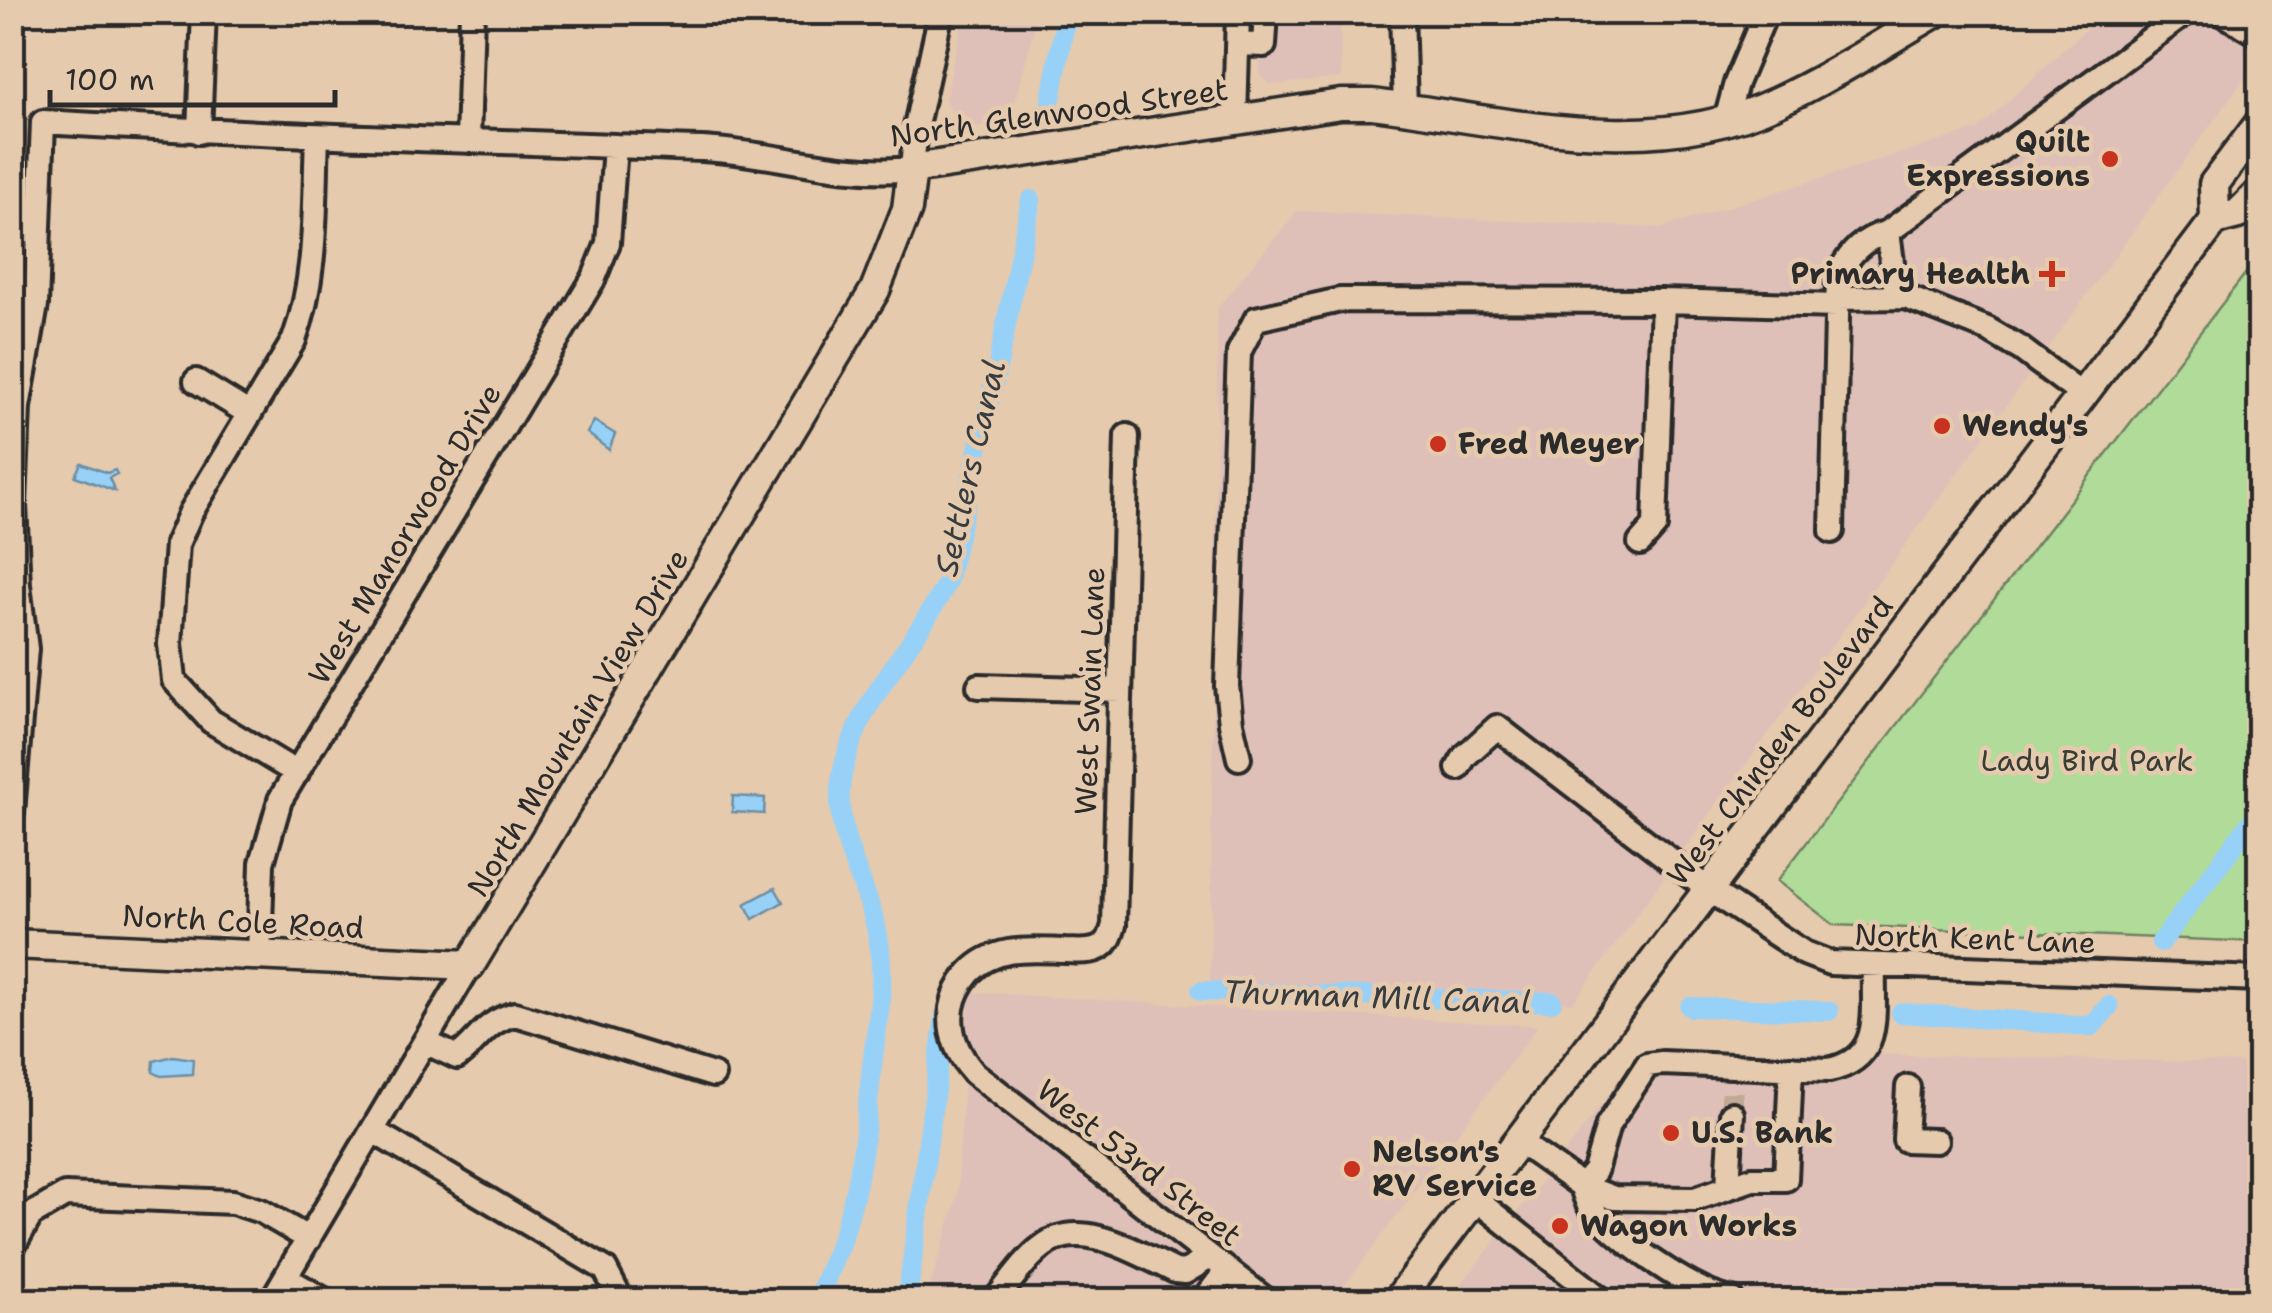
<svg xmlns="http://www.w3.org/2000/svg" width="2272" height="1313" viewBox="0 0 2272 1313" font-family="'Shantell Sans',sans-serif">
<rect width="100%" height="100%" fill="#e6caad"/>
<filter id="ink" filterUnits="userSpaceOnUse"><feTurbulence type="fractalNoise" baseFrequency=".01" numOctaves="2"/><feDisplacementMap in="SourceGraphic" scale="20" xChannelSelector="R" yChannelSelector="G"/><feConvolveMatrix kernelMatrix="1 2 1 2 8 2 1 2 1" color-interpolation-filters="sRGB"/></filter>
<g filter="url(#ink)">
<path fill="#dfc0b9" d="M964,13H1038L1010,123L973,128L964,126L954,117L945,98Z
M1261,13H1340L1341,78L1270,85L1260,75Z
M2103,13H2259V58L1573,1003L1210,985L1218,307L1297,211L1661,228L1978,129Z
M969,992L1538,1026L1334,1300H926L957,1198Z
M1645,1049L2259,1063V1300H1449Z"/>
<path fill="#b0db98" stroke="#6e8362" stroke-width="2.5" d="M2259,256V942L1834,925L1777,881Z"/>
<path fill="#98d1f7" stroke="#6c8fa5" stroke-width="2.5" d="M594,421L615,434L609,450L587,433Z
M81,463L107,473L115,470L117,474L109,478L115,491L75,476Z
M733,796L765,798L764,814L732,812Z
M775,888L783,902L753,919L745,904Z
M173,1056L193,1059L192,1074L161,1076L153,1072L154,1061Z"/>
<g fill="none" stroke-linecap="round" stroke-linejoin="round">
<path stroke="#98d1f7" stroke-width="20" d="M1051,99L1067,12
M2161,942L2260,810
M1201,991L1552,1002
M1690,1007L1829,1011
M1901,1013L2092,1026L2109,1006
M817,1300C829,1272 841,1244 849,1215C864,1164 867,1109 873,1057C878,1020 885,981 879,943C871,884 830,838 842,775C855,703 916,646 947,582L999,360L1031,200
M907,1300L945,1015"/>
<path stroke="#c1aa93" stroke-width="22" stroke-dasharray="22 11" stroke-linecap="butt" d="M1732,1114V1087"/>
<g stroke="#2b2b2b" stroke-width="30">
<path id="minor" d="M1402,12L1405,108
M2220,12L2260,35
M1238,44L1264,45L1266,12
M1235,120L1238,12
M1726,120L1736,83L1766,12
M199,132L204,12
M468,141L472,12
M1888,232L1895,285L1906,297
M1837,298L1906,297L1987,329L2021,349L2082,395
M196,381L250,414
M1127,436L1114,925C1111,936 1108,945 1097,949C1087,953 1075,951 1065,951C1031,950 995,945 969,973C960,984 954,995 952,1008C948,1034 958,1055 974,1073L1266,1300
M1832,531L1838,275C1850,252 1863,239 1888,232L2187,12
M1640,543L1655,526L1663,301
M979,686L1120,690
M1239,758L1231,723L1227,686L1239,352L1256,319L1340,300L1663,301L1837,306
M1458,768L1465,756L1497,727L1709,890L1804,953L1830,963L2260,979
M297,773L211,721L174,680L170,644L177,544L191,512L294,340C318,274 314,205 317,136
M12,812L26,649L18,585L14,505L18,407L36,305L43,122C262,135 482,141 702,149C772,152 841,177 912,169L916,126L941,12
M259,956L262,863L280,800L594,278L608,243L615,146
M425,1042L457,1057C481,1039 483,1023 515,1014L713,1075
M1908,1087L1905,1140L1936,1141
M373,1131L605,1269L619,1296L617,1300
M1518,1141L1582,1186L1595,1171L1608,1125L1647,1065L1662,1063L1829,1070C1885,1058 1872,1012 1874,965
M1582,1186L1614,1198L1695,1199L1752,1179H1786L1791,1068
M1582,1186C1584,1193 1586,1202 1591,1208C1617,1239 1692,1293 1732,1300
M1728,1187L1732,1114
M1474,1198L1602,1300
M12,1248L31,1215L65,1195L233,1202L261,1211L309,1239
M286,1278L324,1300
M272,1300L470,965
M995,1300C1009,1284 1024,1260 1042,1247C1080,1216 1137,1253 1175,1271L1185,1272L1210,1257
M1204,1300L1227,1270"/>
</g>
<g stroke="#2b2b2b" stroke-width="35">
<path id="major" d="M2215,220L2214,184L2260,123
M12,944L470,965L875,290L907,209L912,169L1341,104H1372C1504,120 1650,162 1777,102C1832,77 1884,42 1936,12
M1398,1300L2215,220L2238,214L2260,192"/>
</g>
<use href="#minor" stroke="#e6caad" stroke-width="22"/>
<use href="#major" stroke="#e6caad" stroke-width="28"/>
</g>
</g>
<g fill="#c8321e" stroke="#e6caad" stroke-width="4">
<circle cx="2110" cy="159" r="10"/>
<path d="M2047 259h10v10h10v10h-10v10h-10v-10h-10v-10h10z"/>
<circle cx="1942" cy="426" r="10"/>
<circle cx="1438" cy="444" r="10"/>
<circle cx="1671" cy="1133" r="10"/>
<circle cx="1352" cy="1169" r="10"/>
<circle cx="1560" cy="1226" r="10"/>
</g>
<g text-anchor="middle" stroke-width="9" stroke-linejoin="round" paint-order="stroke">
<g font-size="30" fill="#2b2b2b" stroke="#e6caad">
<text transform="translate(1059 113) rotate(-8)" y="10">North Glenwood Street</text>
<text transform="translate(405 534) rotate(-59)" y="10">West Manorwood Drive</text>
<text transform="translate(1090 691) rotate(-88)" y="10">West Swain Lane</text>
<text transform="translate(578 723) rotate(-59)" y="10">North Mountain View Drive</text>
<text transform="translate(1780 741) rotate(-53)" y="10">West Chinden Boulevard</text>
<text transform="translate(243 922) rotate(3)" y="10">North Cole Road</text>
<text transform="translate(1975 939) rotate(2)" y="10">North Kent Lane</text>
<text transform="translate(1139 1163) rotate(38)" y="10">West 53rd Street</text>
</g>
<g font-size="30" font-weight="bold" fill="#2b2b2b" stroke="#e6caad" text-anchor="start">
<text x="2090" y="152" text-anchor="end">Quilt<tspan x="2090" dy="34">Expressions</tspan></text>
<text x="2030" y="284" text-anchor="end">Primary Health</text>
<text x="1962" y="436">Wendy's</text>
<text x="1458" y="454">Fred Meyer</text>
<text x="1691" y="1143">U.S. Bank</text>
<text x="1372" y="1162">Nelson's<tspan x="1372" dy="34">RV Service</tspan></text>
<text x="1580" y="1236">Wagon Works</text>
</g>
<g font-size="30" fill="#383d36" stroke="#e6caad">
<text x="2087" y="771">Lady Bird Park</text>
</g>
<g font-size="32" font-style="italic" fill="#363c3f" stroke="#e6caad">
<text transform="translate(970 468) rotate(-77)" y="11">Settlers Canal</text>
<text transform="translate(1377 997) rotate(2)" y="11">Thurman Mill Canal</text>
</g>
</g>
<rect width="2272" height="1313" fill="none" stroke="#e6caad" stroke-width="50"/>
<rect x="25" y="25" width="2222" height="1263" fill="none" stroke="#2b2b2b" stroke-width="4" filter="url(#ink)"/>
<path d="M50 90v15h285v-15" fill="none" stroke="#2b2b2b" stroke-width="5"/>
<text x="65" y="90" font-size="30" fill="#2b2b2b" stroke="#e6caad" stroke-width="8" paint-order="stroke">100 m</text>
</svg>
